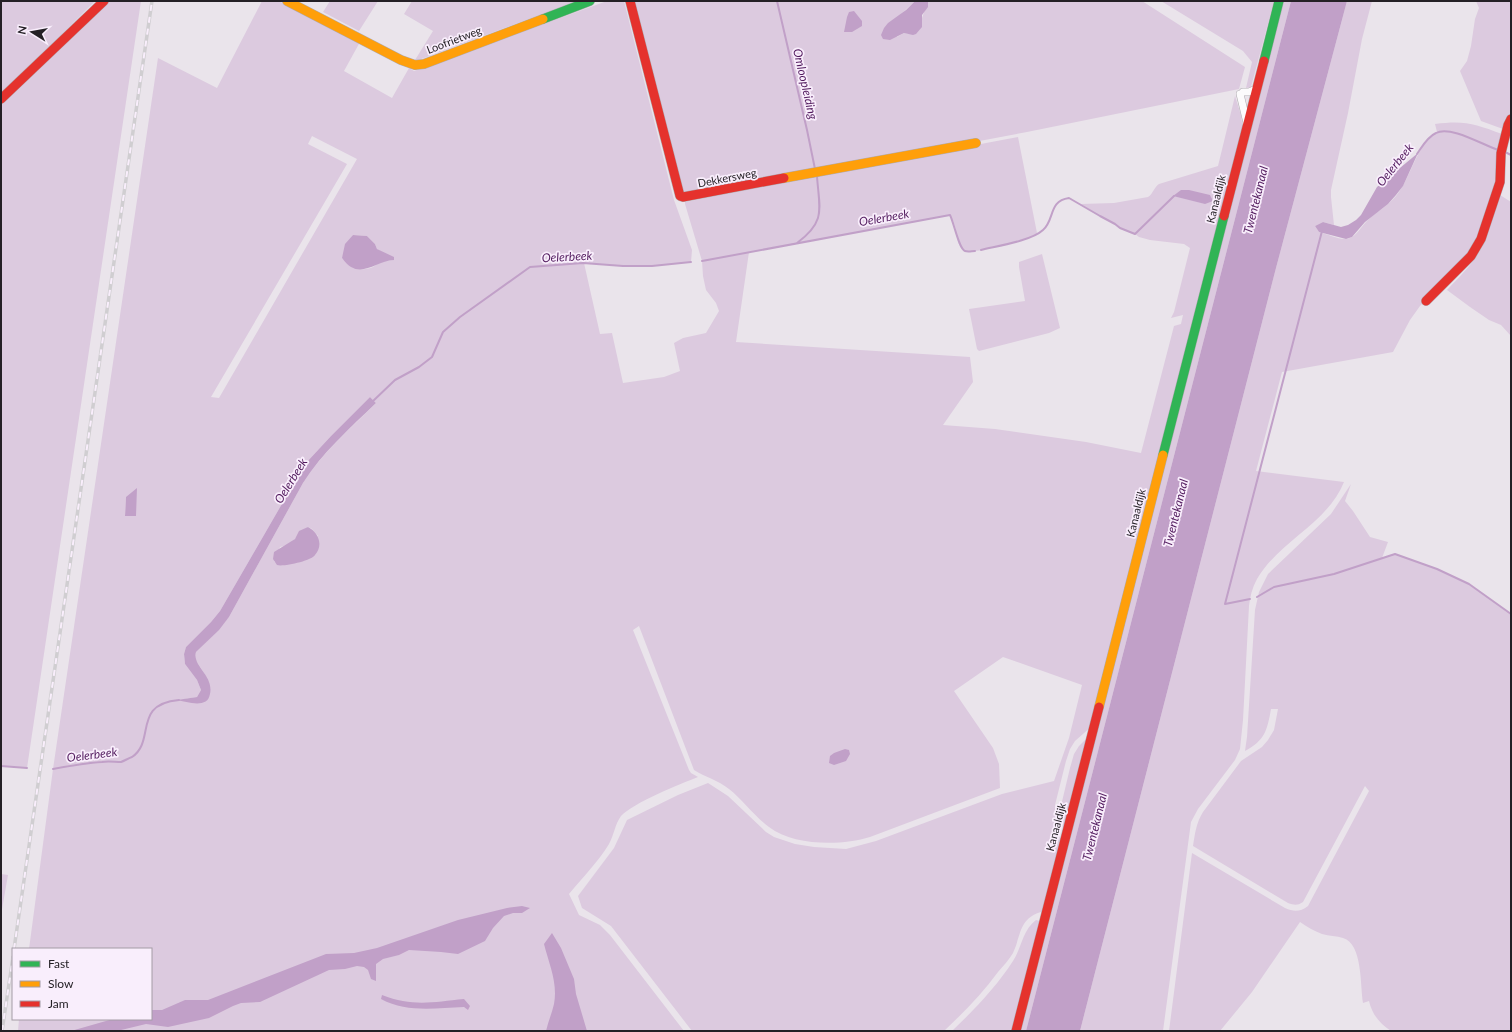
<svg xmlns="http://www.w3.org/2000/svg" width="1512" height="1032" viewBox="0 0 1512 1032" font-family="Lato,sans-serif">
<rect width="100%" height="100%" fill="#eae4eb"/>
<path fill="#dccadf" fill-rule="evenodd" d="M1,1H95L1,96Z
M109,1H141L27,768L1,766V104Z
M262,1H279L360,42L344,71L392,98L409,68L414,71L607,1H624L674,200L692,250L691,262L652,266H623L584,263L600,334L612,333L623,383L664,377L680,371L674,343L683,338L706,333L719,311L716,303L706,290L703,276L702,261L685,204V202L832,172L1018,137L1037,233L1031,237C1020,240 970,257 962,249C956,243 957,231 954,223C953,220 951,218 950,215L749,252L736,342L970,357L973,382L943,425L995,429L1086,442L1141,453L1174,326L1181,324L1183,315L1171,318L1174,312L1190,248L1184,244L1150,240L1139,237L1135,234L1120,228L1115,224L1100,216L1081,204L1114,203L1148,197C1153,194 1154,187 1159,184L1218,166L1235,96L1241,115L1243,132L1092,726L1075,741L1070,749L1066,761L1055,805V813L1061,847L1044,911C1018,918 1022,934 1013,953C1009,960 1003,966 998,972C982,994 963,1013 944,1031H692L611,926L582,908L578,896L614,848L627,820L678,795L708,783L728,796L766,832L774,837L795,844L814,847L846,849L876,841L1002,794L1054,781L1069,738L1082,685L1003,657L954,691L993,748L999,764L1000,788L870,837C841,846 794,846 769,827C754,816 743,800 729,789C718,780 705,777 694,770L639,626L633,630L689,770L691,773L698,777C680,784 633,803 621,816C615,824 614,835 609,844C598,862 582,878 569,894L579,915L600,925L610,935L684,1031H18L19,1019H151V949H29L53,769L158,58L217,88ZM312,136L357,159L219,398L211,397L347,164L308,144ZM353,235L367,236L375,244L377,249L394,260C389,260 383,261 379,263C377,264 375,266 373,267C362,272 349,268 342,258ZM370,397L376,403C350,429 322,453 303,483L229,617L218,630L196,652L195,659C203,672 213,682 209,698L179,700L197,697L201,690L197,680L185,664L184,654L186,647L211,622L220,611L305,464L331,436ZM126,497L136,516L125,515ZM308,527L312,529L318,536L274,562L280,547C291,545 299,535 308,527Z
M330,1H378L359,31L323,12Z
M412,1H577L416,61L415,60L433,31L404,14Z
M633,1H915L899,16L897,37L904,33L910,34L922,18L928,1H1142L1245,67L1239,89L1027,132L815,172L681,194Z
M1161,1H1274L1251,87L1246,88L1252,62L1243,51Z
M1282,1H1291L1026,1031H1019L1241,169Z
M1347,1H1372L1362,39L1348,113L1331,190V197L1334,225L1323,222L1315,226L1319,232C1327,234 1337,239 1345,239C1355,239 1360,228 1366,222C1375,212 1387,207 1396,196C1412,176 1415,147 1437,132L1435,124C1465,120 1475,124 1502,134L1497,179L1477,243L1468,256L1420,306L1410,320L1393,352L1282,372L1256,471L1344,482C1327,524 1279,541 1257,579C1252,588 1250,597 1249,606L1243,720L1240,749L1235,760L1198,809L1191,822L1163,1031H1080L1276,268Z
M1476,1H1511V115L1505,119L1503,129L1481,121L1460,71L1467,61L1471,46L1475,19L1479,8Z
M1500,195L1511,202V336L1501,325L1489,320L1470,307L1447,290C1460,276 1473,264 1482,247Z
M1042,254L1060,328L1049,333L979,351L977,349L969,309L1025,301L1019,267V262Z
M1351,484L1345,501L1353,511L1370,537L1388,542L1382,558L1395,554L1437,569L1469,584L1511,614V1031H1391C1379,1023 1372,1014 1369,1001L1363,1003C1360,986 1363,944 1343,938C1337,936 1329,936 1322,934C1314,931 1307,927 1300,922L1252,992L1220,1031H1169L1192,853L1285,908C1294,912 1300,912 1308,906L1369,791L1365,786L1303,902C1297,906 1294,905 1288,903L1193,846C1195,834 1196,823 1203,812L1241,761L1262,747L1268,740L1274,730L1278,709H1271C1267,731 1265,740 1245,751L1247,737L1255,610L1259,592L1268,574L1331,514Z
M1090,735L1064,835L1060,810L1070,768L1074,754L1079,746Z
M1,874L8,875L1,915Z
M1036,920L1040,921L1013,1031H952C974,1010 997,986 1013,961C1022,947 1022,931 1036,920Z"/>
<path fill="#c1a0c8" d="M915,1H928V7L922,15V27L916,34L913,35L904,33L890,40L883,39L881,35L884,28L888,23L906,10Z
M1291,1H1347L1276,268L1080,1031H1026Z
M854,11L862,21V26L852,32H844L847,17L849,12Z
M1418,153L1403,186L1396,195L1388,204L1365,222L1352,237L1346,239L1319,232L1315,226L1323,222L1341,227L1348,225L1356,220L1361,215L1377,187Z
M1181,190H1189L1210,195L1213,201L1205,204L1173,196Z
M353,235L367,236L375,244L377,249L394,257V260C374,261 359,282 342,258L345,244Z
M370,397L376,403C350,428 322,453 303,483L229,617L219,630L196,652C192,666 214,675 210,694C208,709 187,702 177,700L197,697L201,690L197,680L185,664L184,654L186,647L211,622L220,611L305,464L331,436Z
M137,488L136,516H125L126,497Z
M308,527C318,532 324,545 315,555C311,561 283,567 277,565L273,559L274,552L295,539L299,531Z
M845,749L849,750L850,754L846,761L834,765L829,763L830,756L834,753Z
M522,906L530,908L522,913H513L504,916L493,928L485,941L458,954L441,952L409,950L399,955L383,959L376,964V981L371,979L368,970L364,967L357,966L345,969L329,970L260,1002L241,1003L233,1006L209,1018L168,1027L146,1024L117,1031H71L113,1019H151V1010H162L185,1000H208L326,954L354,953L377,948L458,920L507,908Z
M552,933L561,948L574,979L576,994L587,1031H546C548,1022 552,1013 554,1004C558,983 549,964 544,944Z
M382,995C413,1007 433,1002 464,999L470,1006L468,1010L464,1007C435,1008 407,1013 381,999Z"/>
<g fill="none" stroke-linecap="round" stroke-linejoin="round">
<path stroke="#c1a0c8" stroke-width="2" d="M777,1L807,130L815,169
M1505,152L1511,155
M1417,154C1422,147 1427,137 1436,133C1450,125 1483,145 1498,150
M797,243C827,221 819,208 817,176
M981,250C997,246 1031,241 1043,230C1055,220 1048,201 1069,198L1100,216L1115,224L1120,228L1135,234L1174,196
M702,261L950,215C954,223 959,249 965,251C968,252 972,251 975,251
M372,402L395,380L419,367L432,357L443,332L460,317L530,267L583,263L623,266H652L691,262
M1257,597L1274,587L1334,574L1395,554L1437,569L1469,584L1511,614
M1250,599L1225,604L1322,231
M1,766L27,768
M53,769C69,766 86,763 102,762C108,761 115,762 121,762C124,761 129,758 132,757C156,741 132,704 179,700"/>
<g stroke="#afabb0" stroke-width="8">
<path id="street" d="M1243,92H1249L1256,89
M1240,94L1247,123"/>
</g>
<g stroke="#afabb0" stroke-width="10">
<path id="fast" d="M543,19L590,1
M1264,61L1279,1
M1163,455L1224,216"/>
</g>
<g stroke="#afabb0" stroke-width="10">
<path id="slow" d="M287,1L401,60L415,65L424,64L543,19
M784,178L976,143
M1099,707L1163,455"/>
</g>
<g stroke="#afabb0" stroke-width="10">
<path id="jam" d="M630,1L680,196L683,197L784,178
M1,99L104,1
M1224,216L1264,61
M1426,301L1471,256L1481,239L1500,182L1501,153L1508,125L1511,119
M1016,1031L1099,707"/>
</g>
<use href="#street" stroke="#fcfbfc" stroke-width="7"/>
<use href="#fast" stroke="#30b455" stroke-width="9"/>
<use href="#slow" stroke="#ff9f0a" stroke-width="9"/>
<use href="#jam" stroke="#e5322d" stroke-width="9"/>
<g stroke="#d0ced1" stroke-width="3.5">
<path id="rail" d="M14,949L152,1
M2,1031L13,957"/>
</g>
<use href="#rail" stroke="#f9eefc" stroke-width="2" stroke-dasharray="6" stroke-linecap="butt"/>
</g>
<g text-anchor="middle" stroke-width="3.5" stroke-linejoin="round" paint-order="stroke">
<g font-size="11" fill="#242025" stroke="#f9eefc">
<text transform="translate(454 40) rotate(-21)" y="4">Loofrietweg</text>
<text transform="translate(727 178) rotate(-11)" y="4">Dekkersweg</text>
<text transform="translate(1216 199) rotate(-76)" y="4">Kanaaldijk</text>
<text transform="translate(1136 513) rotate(-76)" y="4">Kanaaldijk</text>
<text transform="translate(1056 827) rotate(-75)" y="4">Kanaaldijk</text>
</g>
<g font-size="12" font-style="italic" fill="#521b5e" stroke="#f9eefc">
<text transform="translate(805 84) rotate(77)" y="4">Omloopleiding</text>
<text transform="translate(1395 165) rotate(-51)" y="4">Oelerbeek</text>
<text transform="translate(1256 200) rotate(-76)" y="4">Twentekanaal</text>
<text transform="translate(884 218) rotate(-10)" y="4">Oelerbeek</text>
<text transform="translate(567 257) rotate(-3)" y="4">Oelerbeek</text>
<text transform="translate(291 481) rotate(-58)" y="4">Oelerbeek</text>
<text transform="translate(1176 513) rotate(-76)" y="4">Twentekanaal</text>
<text transform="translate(92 755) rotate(-7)" y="4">Oelerbeek</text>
<text transform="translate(1095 827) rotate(-76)" y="4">Twentekanaal</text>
</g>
</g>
<rect width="1512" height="1032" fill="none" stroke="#242025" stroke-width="4"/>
<rect x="12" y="948" width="140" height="72" fill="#f9eefc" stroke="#a49ca6"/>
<rect x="20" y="961" width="20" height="6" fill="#30b455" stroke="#a49ca6"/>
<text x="48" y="968" font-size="12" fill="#242025">Fast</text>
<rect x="20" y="981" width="20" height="6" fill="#ff9f0a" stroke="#a49ca6"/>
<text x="48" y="988" font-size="12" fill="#242025">Slow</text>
<rect x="20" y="1001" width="20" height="6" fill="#e5322d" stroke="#a49ca6"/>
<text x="48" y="1008" font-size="12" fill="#242025">Jam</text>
<g transform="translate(32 32) rotate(281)" stroke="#f9eefc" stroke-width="3" paint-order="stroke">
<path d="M0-3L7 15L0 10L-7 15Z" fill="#242025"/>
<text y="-6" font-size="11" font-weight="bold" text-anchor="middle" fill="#242025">N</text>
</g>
</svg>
